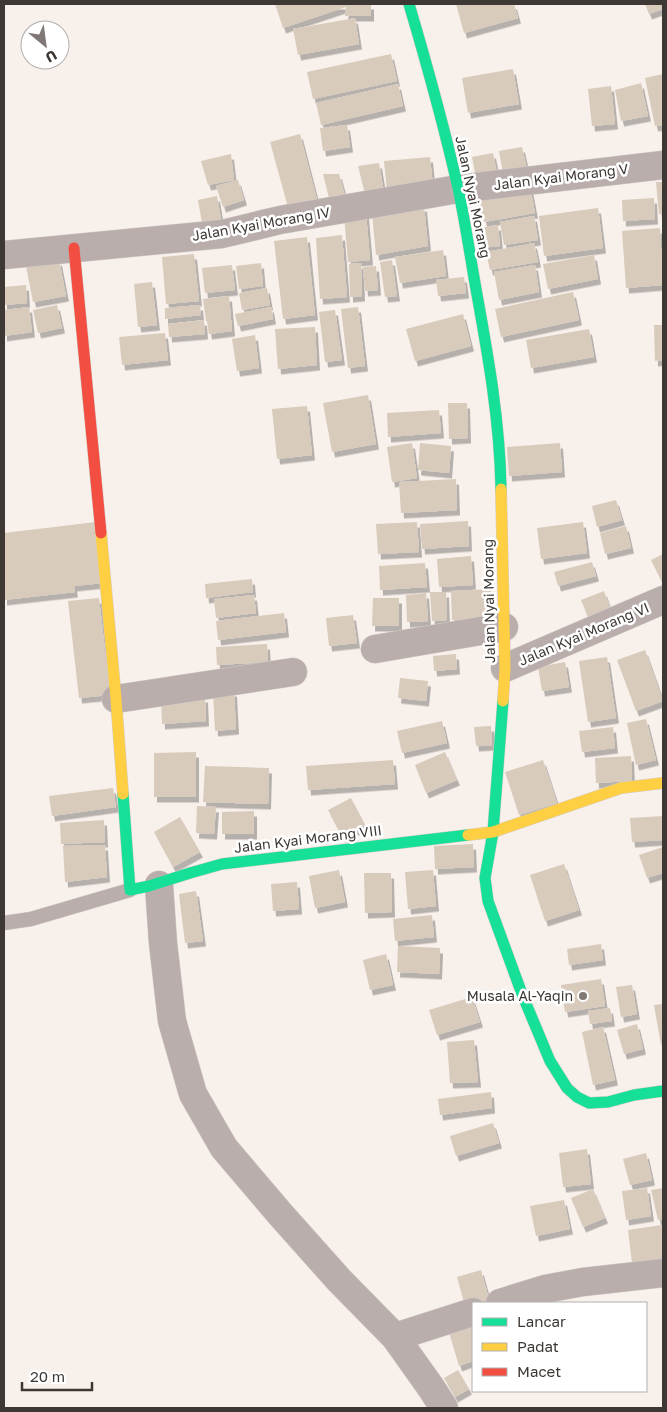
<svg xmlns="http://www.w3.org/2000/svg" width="667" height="1412" viewBox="0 0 667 1412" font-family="'Golos Text',sans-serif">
<defs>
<filter id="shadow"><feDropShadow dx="3" dy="5.5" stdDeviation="0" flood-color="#0004"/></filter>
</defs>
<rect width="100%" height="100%" fill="#f8f0eb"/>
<path fill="#d8cbbc" filter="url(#shadow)" d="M275,4H371V16H345L346,7L283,28Z
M456,4H514L518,18L464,33Z
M645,4H663V9L649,14Z
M355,18L359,44L298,55L293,29Z
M391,54L397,81L313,99L307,72Z
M513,69L519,104L468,113L462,78Z
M663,74V125L655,126L645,78Z
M641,83L648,116L621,121L615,90Z
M398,84L403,106L321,125L316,103Z
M611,86L615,124L592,126L588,89Z
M347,125L350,147L323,151L320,128Z
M300,134L318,204L289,211L270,142Z
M522,147L528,174L504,179L499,151Z
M493,153L498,179L477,183L472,157Z
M231,154L234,180L208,185L201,161Z
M430,157L433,187L387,192L384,161Z
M379,163L384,193L365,194L358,166Z
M323,174H339L345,196L329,198Z
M238,180L244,200L223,207L216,186Z
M656,182H663V214H659Z
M530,187L535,213L484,222L479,196Z
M217,196L222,226L203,229L198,200Z
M654,198L655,219L623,221L622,200Z
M424,206L428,246L376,255L372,214Z
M598,208L603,248L544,256L539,216Z
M366,213L370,260L348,262L344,215Z
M534,216L538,240L504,245L500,222Z
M498,225L500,246L480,248L478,228Z
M660,228L663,285L626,288L622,231Z
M342,235L347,297L320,299L316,238Z
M307,237L315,315L283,319L274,241Z
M534,243L538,262L490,270L486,252Z
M443,250L446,276L400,283L395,257Z
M194,254L199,301L166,304L162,257Z
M594,255L598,279L548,289L543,264Z
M59,260L66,296L33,302L26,266Z
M392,260L397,296L385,297L380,262Z
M261,263L263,286L239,289L236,266Z
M361,263L362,296L350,297L349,264Z
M232,265L235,290L205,293L202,268Z
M535,265L539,292L499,300L494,272Z
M376,266L378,290L365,291L363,267Z
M464,277L466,293L438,296L436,280Z
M152,282L157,325L138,327L134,284Z
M26,285L27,303L4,305V287Z
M267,288L270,305L242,310L239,293Z
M573,292L579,320L501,337L495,309Z
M229,296L232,331L209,334L207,321H206L203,299Z
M57,305L62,328L38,333L33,310Z
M200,305L201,315L165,319V308Z
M29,307L32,332L4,336V310Z
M271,307L273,319L238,326L235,314Z
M358,307L365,366L348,368L341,309Z
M335,310L342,360L325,362L319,312Z
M463,314L471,346L415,361L406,329Z
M204,320L205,334L169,337L168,324Z
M654,325H663V360L655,361Z
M315,327L317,365L278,369L275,329Z
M589,329L594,357L531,368L526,340Z
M165,333L168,360L122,365L119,337Z
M255,335L259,368L237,371L232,339Z
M368,395L376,444L332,452L323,403Z
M448,403H467L468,438L449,439Z
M307,406L312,455L277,459L272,409Z
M439,410L441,433L388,437L387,413Z
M412,443L417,478L392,482L387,447Z
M420,443L451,446L449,473L418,470Z
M560,443L562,472L509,476L507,447Z
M456,479L457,510L401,513L399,482Z
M616,500L622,520L597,527L592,506Z
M468,521L469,546L422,549L420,524Z
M96,522L103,583L74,586L75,592L4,600V533Z
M417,522L419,552L378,554L376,524Z
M583,522L587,553L541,559L537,528Z
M626,526L631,548L605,554L600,533Z
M663,554V584L651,560Z
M471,556L473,585L439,587L437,559Z
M592,562L596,576L558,586L554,572Z
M425,563L427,587L380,590L379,566Z
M252,579L253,592L206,598L205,584Z
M491,589L493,618L452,620L451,591Z
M604,591L611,611L589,620L581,600Z
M430,592H446L447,620L432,621Z
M426,593L428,621L407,622L406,595Z
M254,595L256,613L216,618L214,599Z
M99,598L110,695L79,698L68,601Z
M373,598H399V626H372Z
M284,613L286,632L218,640L216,621Z
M353,615L357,643L329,646L326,618Z
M267,644L268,662L217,665L216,647Z
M645,650L663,701L636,711L617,660Z
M456,654L457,669L434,671L433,656Z
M607,657L616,718L588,722L579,661Z
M565,662L569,687L542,691L538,667Z
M400,678L428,681L426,701L398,698Z
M234,691L236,729L215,731L213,692Z
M205,697L206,721L162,724L161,699Z
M646,719L656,760L636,765L627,723Z
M442,721L447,743L402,753L397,731Z
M491,726L492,745L476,746L474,727Z
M613,727L615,748L582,752L579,731Z
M196,752V797H154V753Z
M445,752L457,780L426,793L415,765Z
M631,756L632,781L596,783L595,758Z
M393,760L395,784L308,790L306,766Z
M543,760L557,803L519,815L505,772Z
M205,766L269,768L268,804L203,802Z
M113,788L116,807L52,816L49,796Z
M351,798L365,825L342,837L328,810Z
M197,806L216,807L214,834L196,833Z
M254,811V834H222V812Z
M663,816V840L632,842L630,818Z
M180,817L200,852L173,867L154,832Z
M104,820L105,842L61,844L60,823Z
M473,844L474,867L435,869L434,846Z
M105,845L107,877L65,882L63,846Z
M663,847V873L647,878L639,855Z
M564,864L579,910L545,921L530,875Z
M339,870L345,902L315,908L309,876Z
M433,870L436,906L408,909L405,872Z
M364,873H391L392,912L365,913Z
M297,882L299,909L273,911L271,884Z
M196,891L203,941L185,943L179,894Z
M432,915L434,937L395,941L393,919Z
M601,944L603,960L569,965L567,949Z
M398,946L440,948L439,974L397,972Z
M386,954L393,985L370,990L363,960Z
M601,979L605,1006L565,1012L561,985Z
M632,985L637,1014L621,1017L616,987Z
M472,997L480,1022L437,1035L429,1010Z
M663,1004V1045H661L654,1005Z
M610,1008L612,1021L590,1024L588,1011Z
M637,1024L643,1049L624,1054L617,1030Z
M603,1027L615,1080L593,1085L582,1032Z
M474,1040L478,1082L450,1083L447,1042Z
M491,1092L492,1108L440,1115L438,1099Z
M493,1123L499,1143L456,1156L450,1136Z
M587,1149L591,1184L563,1187L559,1153Z
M646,1153L652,1180L630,1185L623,1159Z
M647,1188L651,1216L626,1220L622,1191Z
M663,1188V1219L658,1220L651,1190Z
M593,1189L605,1218L583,1227L571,1198Z
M564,1200L570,1229L536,1236L530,1206Z
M662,1225L663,1236V1258L632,1263L628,1230Z
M481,1270L490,1303H473L466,1310L457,1277Z
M471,1321L473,1330V1361L459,1366L448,1329Z
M458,1370L469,1389L455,1397L444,1378Z"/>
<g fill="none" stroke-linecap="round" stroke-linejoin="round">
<g stroke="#d2ccc7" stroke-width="15">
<path id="lane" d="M4,923L31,919L130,890"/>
</g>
<g stroke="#d2ccc7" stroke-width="29">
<path id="street" d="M4,255L222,234L280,220L458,189L663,165
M375,649L504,627
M505,668L663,600
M116,699L293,672
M159,885L163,943L172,1021L193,1094L224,1148L281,1215L339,1280L395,1337L432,1389L444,1408
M500,1303L545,1289L583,1282L663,1273
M395,1337L473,1312"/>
</g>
<g stroke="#d2ccc7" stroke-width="12">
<path id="fast" d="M409,4C427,65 444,126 458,188C465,221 470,255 476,289C488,355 500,422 501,489
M503,701L493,832L485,878L488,901L522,994L550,1061L567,1088L577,1097L589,1103L608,1102L634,1095L663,1091
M123,794L130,890L149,886L190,873L222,864L468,835"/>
</g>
<g stroke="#d2ccc7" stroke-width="12">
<path id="slow" d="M501,489L505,668L503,701
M101,533L116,699L123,794
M468,835L493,832L621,788L663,783"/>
</g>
<g stroke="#d2ccc7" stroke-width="12">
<path id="jam" d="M74,248L101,533"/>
</g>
<use href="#lane" stroke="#baaead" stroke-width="14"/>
<use href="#street" stroke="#baaead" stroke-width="28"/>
<use href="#fast" stroke="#16e098" stroke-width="11"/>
<use href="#slow" stroke="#ffcf43" stroke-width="11"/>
<use href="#jam" stroke="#f24e42" stroke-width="11"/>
</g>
<circle fill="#7f7874" stroke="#fff" stroke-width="2" cx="583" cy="996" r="5"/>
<g text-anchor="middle" stroke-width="5" stroke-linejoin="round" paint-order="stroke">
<g font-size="14" fill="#3e3834" stroke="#fff">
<text transform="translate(561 177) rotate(-7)" y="5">Jalan Kyai Morang V</text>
<text transform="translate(473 197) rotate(78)" y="5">Jalan Nyai Morang</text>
<text transform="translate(261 224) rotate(-10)" y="5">Jalan Kyai Morang IV</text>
<text transform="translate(489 601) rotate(-91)" y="5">Jalan Nyai Morang</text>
<text transform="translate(584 634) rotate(-23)" y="5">Jalan Kyai Morang VI</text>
<text transform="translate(308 839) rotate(-7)" y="5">Jalan Kyai Morang VIII</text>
</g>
<g font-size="14" fill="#3e3834" stroke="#fff" text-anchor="end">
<text x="573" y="1001">Musala Al-Yaqin</text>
</g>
</g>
<rect width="667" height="1412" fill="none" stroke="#3e3834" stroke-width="10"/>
<rect x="472" y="1302" width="175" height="90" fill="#ffffff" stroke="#b2afae"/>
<rect x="482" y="1318" width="25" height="8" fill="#16e098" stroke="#b2afae"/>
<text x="517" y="1327" font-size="15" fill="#3e3834">Lancar</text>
<rect x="482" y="1343" width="25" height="8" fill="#ffcf43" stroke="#b2afae"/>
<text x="517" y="1352" font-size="15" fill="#3e3834">Padat</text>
<rect x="482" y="1368" width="25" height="8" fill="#f24e42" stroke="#b2afae"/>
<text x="517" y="1377" font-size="15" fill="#3e3834">Macet</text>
<g transform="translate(45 45) rotate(151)"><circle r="24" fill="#ffffff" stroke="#b2afae"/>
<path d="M0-4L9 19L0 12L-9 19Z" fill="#7f7874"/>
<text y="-8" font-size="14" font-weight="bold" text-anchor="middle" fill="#3e3834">U</text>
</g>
<path d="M22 1382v8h70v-8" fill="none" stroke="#3e3834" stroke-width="2.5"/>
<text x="30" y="1382" font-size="15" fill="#3e3834" stroke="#ffffff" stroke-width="4" paint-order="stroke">20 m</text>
</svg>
